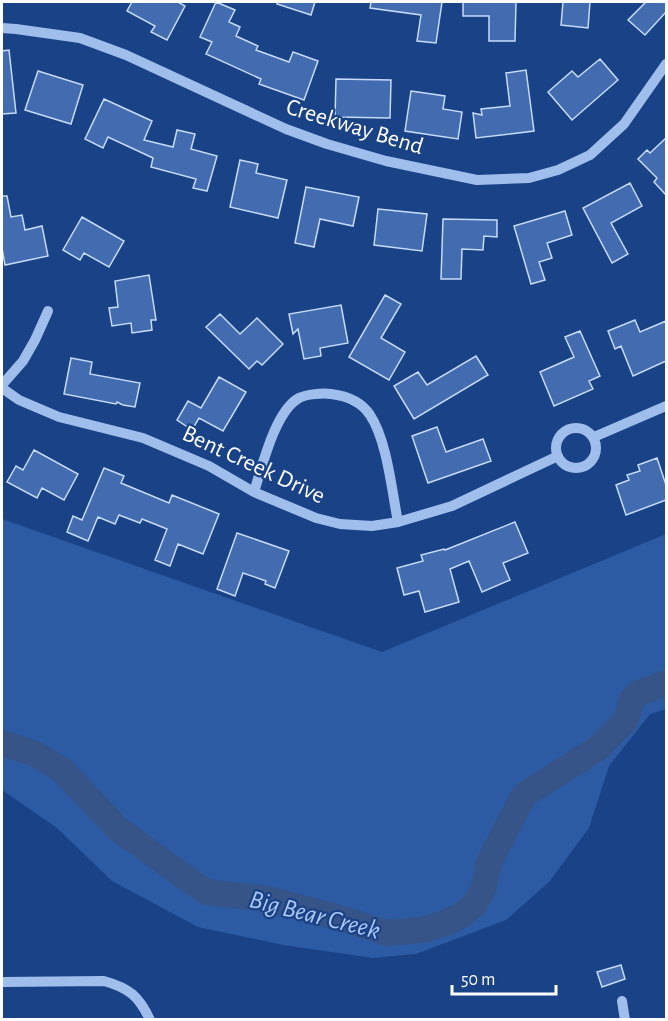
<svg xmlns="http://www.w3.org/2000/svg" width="668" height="1021" viewBox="0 0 668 1021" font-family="'Alegreya Sans',sans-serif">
<rect width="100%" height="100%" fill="#1a4286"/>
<path fill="#2c5ba4" d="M2,519L382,652L666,534V709L650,714L609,766L589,828L549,882L506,920L416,954L373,958L283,945L198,927L112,881L57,828L2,790Z"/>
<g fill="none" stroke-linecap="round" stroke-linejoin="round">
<path stroke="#365487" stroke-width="26" d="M2,743L33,753L61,769L118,829L206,892L268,899L344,919L386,933L422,930L445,923L462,915L474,905L484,887L489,862L524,795L597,749L626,720L631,701L639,693L666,683"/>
</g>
<path fill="#426caf" stroke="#c6daf9" stroke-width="1.5" d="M132,2H178L185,6L167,40L151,32L155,26L127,11Z
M216,2L235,10L229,22L240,27L236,36L258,46L256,50L289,62L293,52L318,61L304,100L259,84L261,79L206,54L212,42L200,37Z
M277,2H315L311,15L277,4Z
M371,2H442L436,43L417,41L421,15L370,8Z
M463,2H516L515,41H489V16H463Z
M563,2H590L588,28L561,25Z
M646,2H666V12L645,35L628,20Z
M9,50L16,113L2,114V51Z
M600,59L618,80L572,120L548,92L572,71L578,77Z
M526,70L534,131L476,138L473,113L482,115L481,109L510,106L506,73Z
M38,71L83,85L71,124L25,110Z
M336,79L391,80L390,118L335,117Z
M411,91L445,96L443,109L462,112L458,139L405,131Z
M104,99L152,121L144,140L173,147L177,130L195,134L191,149L217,156L207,191L193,188L196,179L151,167L153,158L108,137L103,148L85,139Z
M666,138V195L654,182L657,178L638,159L647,150L650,153Z
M240,160L258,164L256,173L287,180L278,218L230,207Z
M630,183L642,206L611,223L628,254L612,263L583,208Z
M306,187L359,197L353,226L320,219L314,247L295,243Z
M2,196H7L11,217L22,215L25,230L42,226L48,256L5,265L2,248Z
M378,209L427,214L422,251L374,245Z
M565,211L572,235L547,243L552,258L539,262L545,280L531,284L514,226Z
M82,217L124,241L109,267L84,253L80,260L63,250Z
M443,219L497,220V237L484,236L483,250L462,249L461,279H441Z
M149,275L156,320H151L152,330L132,333L131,323L112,326L109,308L118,307L115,281Z
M385,295L401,304L381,338L405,352L389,380L349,357Z
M341,305L348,343L320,348L321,356L304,359L298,329L293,334L289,314Z
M220,314L240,334L257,318L283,344L262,365L257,361L249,369L206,327Z
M635,320L640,332L666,321V361L633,376L621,346L615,349L608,331Z
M580,331L600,376L589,381L593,389L554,406L540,372L574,357L565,337Z
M476,356L488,375L414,419L394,386L418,372L427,385Z
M71,358L92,362L90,374L140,383L135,407L123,405L117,402L116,404L64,394Z
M219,377L246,392L223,431L199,418L192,430L177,420L188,401L201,408Z
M437,427L446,452L483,439L491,461L428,483L412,436Z
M34,450L78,474L64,500L42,488L37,498L7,482L16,466L23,470Z
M657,458L666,485V500L626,515L616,485L629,480L627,475L640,471L638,465Z
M104,468L124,476L121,483L169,503L172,495L219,514L203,554L178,544L170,566L155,560L167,529L142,519L140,523L119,515L115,524L98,517L88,541L67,532L73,516L82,520Z
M515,522L528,553L503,563L510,580L482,592L469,561L450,569L459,602L425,612L419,591L404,595L397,568L423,561L421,555L444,549L445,550Z
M237,533L289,551L275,588L265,584L266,581L243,573L235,596L217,589Z
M621,965L625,979L602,987L597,972Z"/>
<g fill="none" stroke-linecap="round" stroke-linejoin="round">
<path stroke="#a0beec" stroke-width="10" d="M2,28L16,29L80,38L126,55L286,129L327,144L386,161L477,180L529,178L558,170L590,155L624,124L666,64
M2,385L23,361L35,340L48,311
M2,388L19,400L59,417L143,438L209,466L254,492L316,518L340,524L372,526L398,522L452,506L558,456
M556 448a20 20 0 1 1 40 0a20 20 0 1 1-40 0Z
M594,437L666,406
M254,492C262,467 275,411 299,398C307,394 322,393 331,394C347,396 361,401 370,415C387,440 392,492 398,522
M2,982L104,981C129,988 139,996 150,1020
M622,1001L625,1020"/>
</g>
<g text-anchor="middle" stroke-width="4.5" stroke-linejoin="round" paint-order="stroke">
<g font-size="24" fill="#fff" stroke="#1a4286">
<text transform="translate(355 126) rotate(17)" y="8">Creekway Bend</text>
<text transform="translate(254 464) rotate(25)" y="8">Bent Creek Drive</text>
</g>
<g font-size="26" font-style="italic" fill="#acc8f4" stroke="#1a4286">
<text transform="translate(315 914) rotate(14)" y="9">Big Bear Creek</text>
</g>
</g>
<rect width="668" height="1021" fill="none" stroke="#ffffff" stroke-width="6"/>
<path d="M452 985v9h104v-9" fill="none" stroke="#ffffff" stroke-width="3"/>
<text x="461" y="985" font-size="18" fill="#ffffff" stroke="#1a4286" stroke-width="4.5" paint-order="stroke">50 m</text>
</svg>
